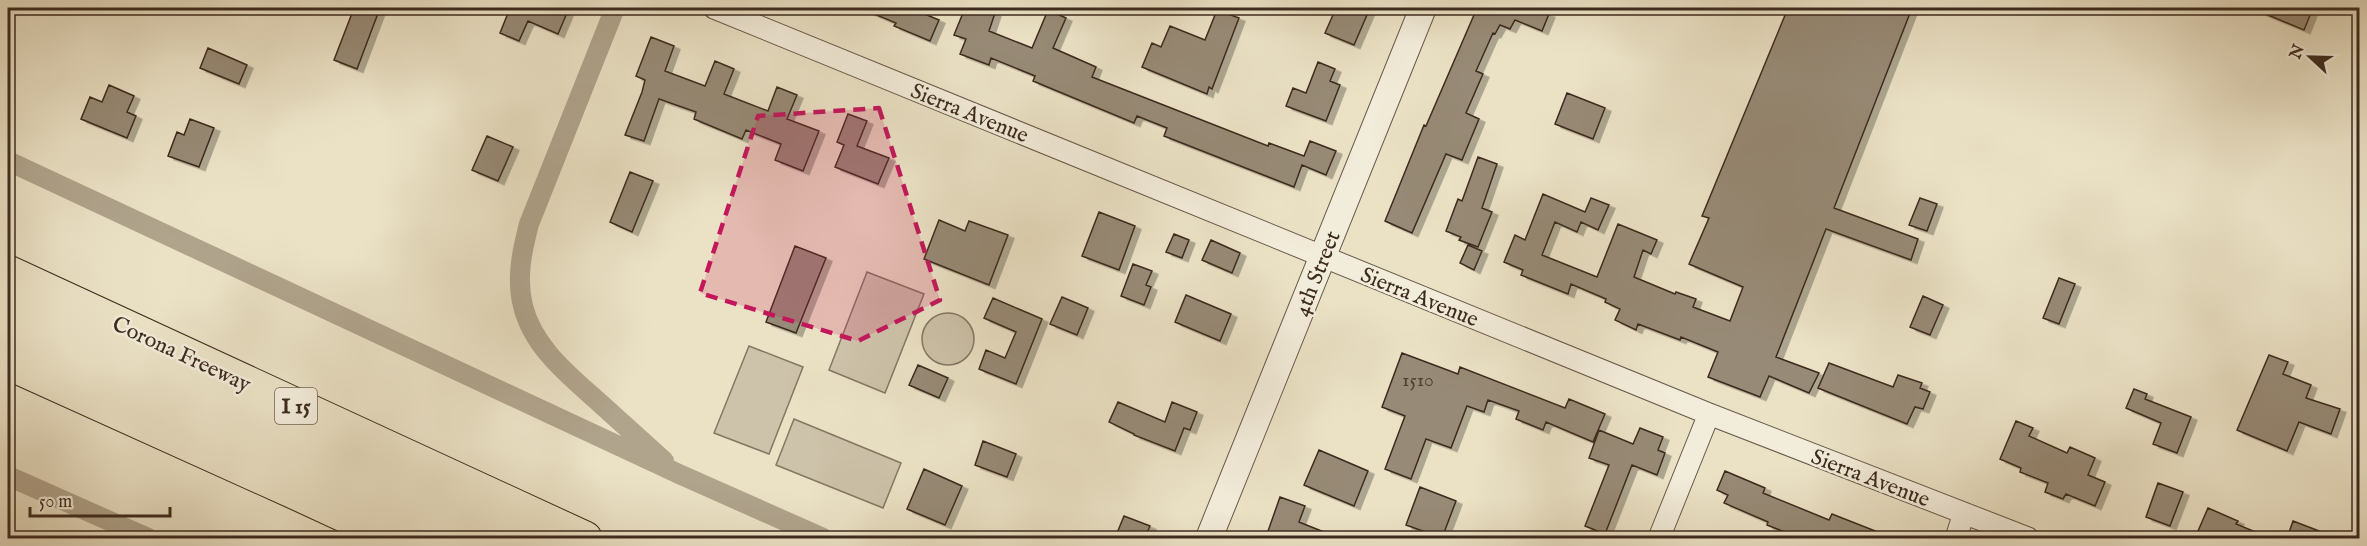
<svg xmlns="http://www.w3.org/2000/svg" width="2367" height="546" viewBox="0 0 2367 546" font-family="'IM FELL English',serif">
<defs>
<filter id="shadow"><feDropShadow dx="6" dy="3.5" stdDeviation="0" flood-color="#0004"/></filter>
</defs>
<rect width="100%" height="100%" fill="#ebe2c6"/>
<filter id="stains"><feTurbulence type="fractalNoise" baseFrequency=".00333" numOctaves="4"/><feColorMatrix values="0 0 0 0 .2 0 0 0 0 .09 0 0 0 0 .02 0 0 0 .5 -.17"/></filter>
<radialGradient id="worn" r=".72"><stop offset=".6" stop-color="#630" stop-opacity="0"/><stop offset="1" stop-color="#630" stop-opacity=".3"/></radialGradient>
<path fill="#cdc3aa" stroke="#847764" stroke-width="1.5" d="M867,272L924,294L885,393L829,370Z
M922 339a26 26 0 1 1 52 0a26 26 0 1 1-52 0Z
M749,346L803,367L769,454L714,433Z
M794,419L901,463L883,508L776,465Z"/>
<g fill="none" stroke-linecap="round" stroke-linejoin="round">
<path stroke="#b0a48d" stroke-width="20" d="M615,8L529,224C522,251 516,278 523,306C533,348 571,377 602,405C623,424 643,442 664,461
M8,161L679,474L823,538
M8,476L148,538"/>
</g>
<path fill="#978a76" stroke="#3c2b1f" stroke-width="1.5" filter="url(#shadow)" d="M354,8H380L357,69L334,60Z
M495,8H555L567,13L558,34L528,21L519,41L500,33L508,13Z
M860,8H910L939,20L930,41L894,26L896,23Z
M965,8H980L995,13L989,31L1032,48L1048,10L1066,18L1053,48L1096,67L1092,77L1268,146L1269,143L1304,156L1310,141L1336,151L1326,175L1302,165L1294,187L1164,136L1167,128L1137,116L1134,123L1033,81L1035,76L991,58L989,65L960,54L966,39L954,35Z
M1336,8H1370L1354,45L1325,33Z
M1477,8H1534L1549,14L1542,31L1515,20L1510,29L1500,25L1495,34L1493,33L1476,71L1483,74L1466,113L1479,119L1462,160L1446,154L1412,233L1385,221L1424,125L1426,126Z
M1788,8H1912L1834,208L1918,239L1911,260L1826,229L1776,357L1819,373L1809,393L1769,376L1760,397L1708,377L1718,352L1681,337L1680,340L1638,324L1636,330L1615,320L1620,309L1605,302L1606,299L1571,284L1568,294L1521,275L1523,270L1504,262L1515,235L1525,240L1543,194L1585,212L1591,198L1609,205L1598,230L1581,222L1577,232L1555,222L1542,255L1597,277L1618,224L1657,240L1651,254L1643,250L1634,277L1675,294L1676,292L1696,299L1693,307L1730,321L1743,287L1689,264L1709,218L1702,216Z
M2251,8H2313L2304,30Z
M1217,10L1239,18L1212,89L1209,87L1207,94L1142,67L1152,43L1161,47L1170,26L1205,40Z
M651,37L674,46L665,71L705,86L715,61L734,69L724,94L768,111L777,87L797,95L787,119L819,131L803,171L775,160L781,144L746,130L742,139L694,119L696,112L659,99L644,141L625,135L642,92L645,80L636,76Z
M208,48L247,65L239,84L200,68Z
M1318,62L1335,69L1330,81L1340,85L1326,121L1286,106L1293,88L1306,93Z
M109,85L134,96L127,112L136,116L127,138L81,119L90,97L102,102Z
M1567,93L1605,108L1593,139L1555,124Z
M848,114L867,121L857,146L889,158L878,184L835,167L844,145L837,142Z
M190,119L214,128L199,167L168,156L177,132L184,135Z
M487,136L513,147L498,181L472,170Z
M1478,157L1497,164L1482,208L1492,212L1478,247L1459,240L1461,237L1446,231L1458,199L1462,201Z
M630,172L653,181L632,232L610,222Z
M1920,198L1937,204L1927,231L1909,225Z
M1099,212L1135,226L1119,270L1082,256Z
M939,220L965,231L969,221L1008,235L989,285L924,259Z
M1174,234L1189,240L1182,258L1166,252Z
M1211,240L1240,253L1232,273L1202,260Z
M1468,245L1482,251L1474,270L1460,263Z
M795,246L826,258L796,333L766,322Z
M1133,264L1152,271L1146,285L1151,287L1144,305L1121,296Z
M2059,278L2075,284L2059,324L2043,318Z
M1186,295L1231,314L1220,341L1175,322Z
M1923,296L1943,305L1930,335L1910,327Z
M1062,297L1088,308L1077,335L1050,324Z
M993,298L1042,319L1016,384L979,369L986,350L1005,358L1016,332L984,318Z
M1402,353L1458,374L1460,367L1565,408L1569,399L1605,414L1593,442L1546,422L1543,430L1516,419L1519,411L1488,400L1484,412L1467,406L1451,448L1426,439L1411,479L1385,469L1405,416L1382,407Z
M2269,355L2288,362L2283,374L2311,385L2306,398L2340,409L2331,434L2299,422L2287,451L2237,430Z
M1829,363L1893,387L1898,375L1922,383L1920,388L1930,392L1923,409L1915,407L1907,424L1818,388Z
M918,365L948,378L939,398L909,385Z
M2134,389L2147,394L2145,399L2191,417L2177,453L2153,444L2161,423L2126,408Z
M1118,402L1165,422L1172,402L1197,412L1190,430L1184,428L1175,451L1134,435V434L1109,422Z
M2016,421L2033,428L2029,436L2067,453L2070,447L2095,458L2088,475L2105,482L2095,506L2066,494L2063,499L2045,492L2048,483L2020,472L2021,468L2000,459Z
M1640,428L1663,437L1658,450L1665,453L1657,475L1632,465L1605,534L1585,526L1609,465L1589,458L1599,430L1633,444Z
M983,441L1016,454L1007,477L975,465Z
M1319,450L1368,471L1354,506L1304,485Z
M924,469L962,486L945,525L907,509Z
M1725,471L1765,488L1763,493L1829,520L1832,514L1893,538H1800L1767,525L1768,522L1724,503L1728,495L1717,490Z
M2158,483L2183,492L2170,526L2146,517Z
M1420,487L1456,501L1442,538L1406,525Z
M1280,497L1305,506L1299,522L1339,538H1278L1267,534Z
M2208,508L2238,521L2236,524L2270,538H2195Z
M1124,516L1150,526L1145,538H1115Z
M2293,521L2335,537V538H2287Z"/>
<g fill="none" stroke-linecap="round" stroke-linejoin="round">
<g stroke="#685949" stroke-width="23">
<path id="minor" d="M714,8L1709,414L2028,538
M1659,538L1709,414
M1956,538L1964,513"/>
</g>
<g stroke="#685949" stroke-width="28">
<path id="tertiary" d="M1209,538L1423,8"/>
</g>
<g stroke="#3c2b1f" stroke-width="35">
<path id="motorway" d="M8,272L585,538
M8,303L516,538
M8,333L459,538
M8,363L298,494L393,538"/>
</g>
<use href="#minor" stroke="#f2ecda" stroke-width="21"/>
<use href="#tertiary" stroke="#f2ecda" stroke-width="26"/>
<use href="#motorway" stroke="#ebe2c6" stroke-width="33"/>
</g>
<path fill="#c2185b" fill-opacity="0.2" stroke="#c2185b" stroke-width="4.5" stroke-dasharray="12 8" stroke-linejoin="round" d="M879,108L940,300L858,341L700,293L758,116Z"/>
<g text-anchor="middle" stroke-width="5" stroke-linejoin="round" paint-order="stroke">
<g font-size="20" fill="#534335">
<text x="1418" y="386">1510</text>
</g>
<rect fill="#f2ecda" stroke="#736557" stroke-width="1.5" x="275" y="388" width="42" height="36" rx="4.5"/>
<g font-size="21" font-weight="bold" fill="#3c2b1f">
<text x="296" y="413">I 15</text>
</g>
<g font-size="22" fill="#3c2b1f" stroke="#f2ecda">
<text transform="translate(970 112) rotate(22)" y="8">Sierra Avenue</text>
<text transform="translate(1316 273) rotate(-68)" y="8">4th Street</text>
<text transform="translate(1420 296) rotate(22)" y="8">Sierra Avenue</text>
<text transform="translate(182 353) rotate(25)" y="8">Corona Freeway</text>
<text transform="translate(1871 477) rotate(21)" y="8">Sierra Avenue</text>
</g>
</g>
<rect width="2367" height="546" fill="none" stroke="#ebe2c6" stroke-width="30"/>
<rect x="9" y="9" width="2349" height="528" fill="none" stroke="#3c2b1f" stroke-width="3"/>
<rect x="15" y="15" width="2337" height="516" fill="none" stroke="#3c2b1f" stroke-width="1.5"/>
<g transform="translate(2310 57) rotate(292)" stroke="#f2ecda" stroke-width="4.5" paint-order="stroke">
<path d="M0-4.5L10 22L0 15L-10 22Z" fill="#3c2b1f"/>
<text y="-9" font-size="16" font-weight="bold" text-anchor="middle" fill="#3c2b1f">N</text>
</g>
<path d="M30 507v9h140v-9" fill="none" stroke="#3c2b1f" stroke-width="3"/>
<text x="39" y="507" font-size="18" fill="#3c2b1f" stroke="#f2ecda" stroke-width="4.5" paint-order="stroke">50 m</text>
<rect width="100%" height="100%" filter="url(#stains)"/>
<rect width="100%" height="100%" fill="url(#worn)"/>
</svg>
